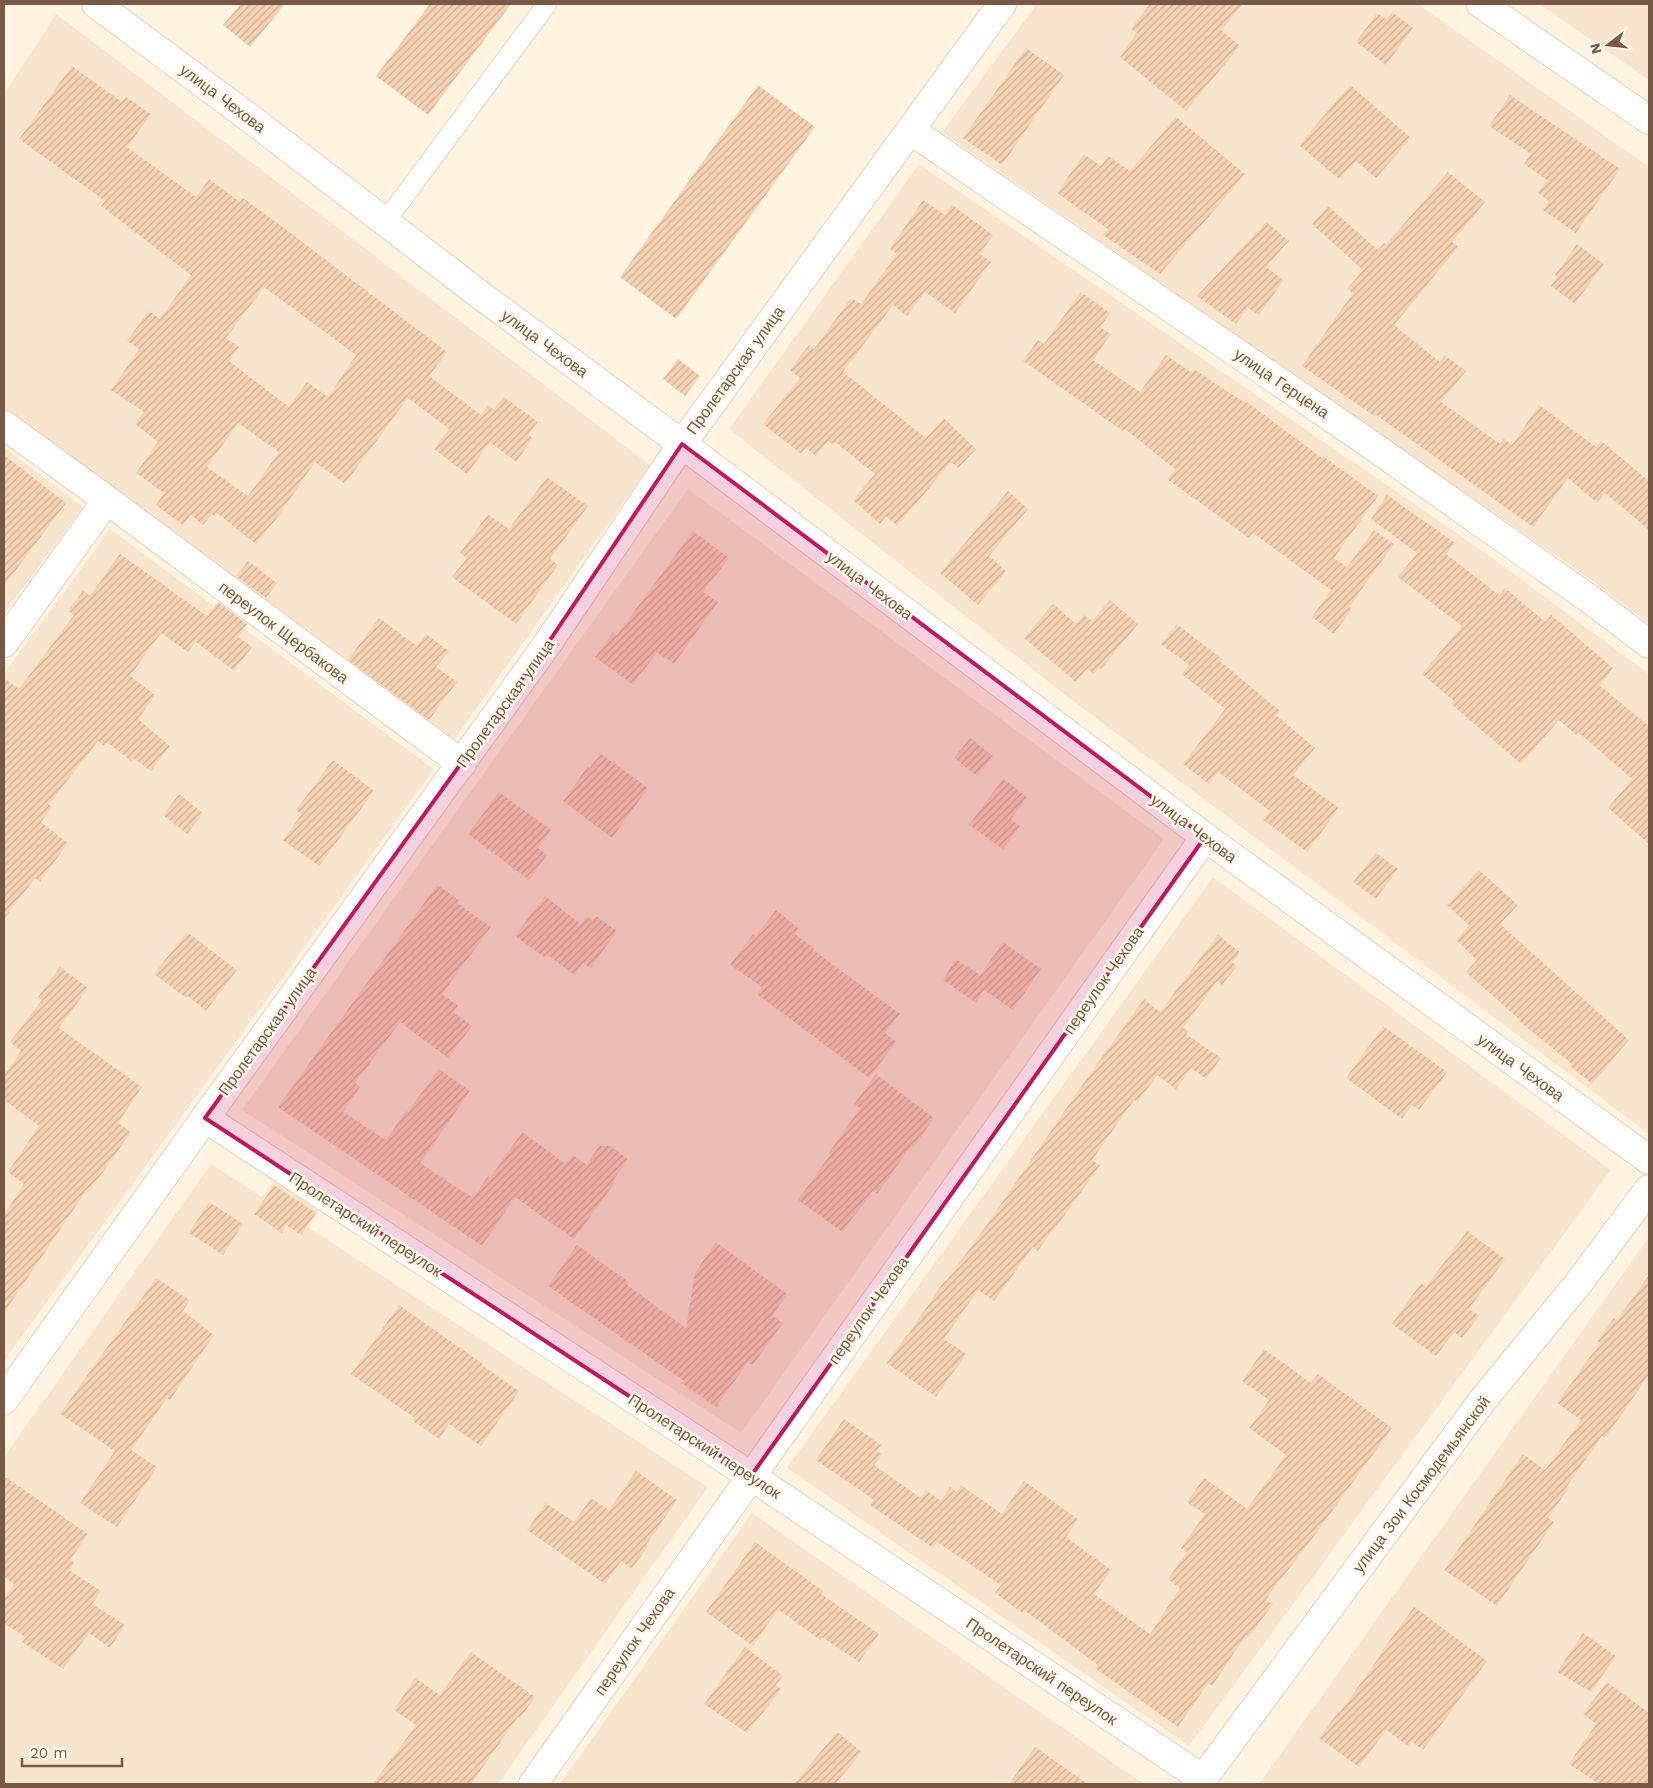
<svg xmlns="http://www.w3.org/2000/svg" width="1653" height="1788" viewBox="0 0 1653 1788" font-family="'Work Sans',sans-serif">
<defs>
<pattern id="building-hatch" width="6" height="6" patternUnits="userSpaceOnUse" patternTransform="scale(1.25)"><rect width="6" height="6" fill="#f6d2b4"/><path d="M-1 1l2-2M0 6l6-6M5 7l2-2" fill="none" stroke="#ccad94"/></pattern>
</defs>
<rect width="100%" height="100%" fill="#fef4df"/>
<path fill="#f7e6cd" d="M1037,4H1418L1649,167V624L1594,582L942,132Z
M1539,4H1649V80Z
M56,14L650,465L451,744L4,417V94Z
M919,164L1477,547L1649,674V1134L1064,694L729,429Z
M4,448L83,507L4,614Z
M688,489L1164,839L741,1433L242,1110Z
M110,529L434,769L4,1361V674Z
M1213,877L1611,1170L1189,1746L787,1468Z
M211,1164L262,1197L274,1181L319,1211L309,1228L708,1487L498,1784H4V1457Z
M1649,1237V1784H1259Z
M752,1513L1144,1784H560Z"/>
<path fill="url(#building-hatch)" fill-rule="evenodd" d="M241,4H285L250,47L223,25Z
M430,4H511L428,115L376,76Z
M1150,4H1243L1221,30L1240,46L1186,111L1120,57L1137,33L1131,29Z
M1392,12L1413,28L1386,65L1356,42L1377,13L1387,20Z
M1026,48L1064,75L1002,165L963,138Z
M72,66L122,102L126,97L151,114L127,147L196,197L209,179L240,202L243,198L276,222L447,352L429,376L481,415L488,405L494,410L504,397L538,422L528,435L533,438L516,462L490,442L467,474L434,449L449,429L408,398L345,484L315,462L277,518L256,544L217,513L215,516L212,514L203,525L191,515L183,525L156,505L164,493L136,473L158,442L135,424L144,412L111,390L139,349L127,341L149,311L160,319L191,275L101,206L105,201L19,139ZM264,287L356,355L328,397L307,382L289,407L229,361L239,347L226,338ZM238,423L279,452L248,496L207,467Z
M758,85L815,127L676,319L620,277Z
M1350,85L1411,138L1376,178L1356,161L1339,179L1299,145Z
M1510,95L1620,169L1576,233L1543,210L1549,201L1538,193L1547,180L1524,164L1531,154L1489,126Z
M1176,117L1245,174L1160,274L1103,235L1108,229L1057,193L1084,154L1101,166L1108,156L1130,171Z
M1448,172L1485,202L1452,242L1458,247L1394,325L1440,362L1445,355L1466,371L1441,402L1500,444L1504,439L1512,445L1539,405L1596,447L1601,441L1649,481V530L1605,493L1597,503L1568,478L1533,527L1375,414L1374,416L1302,366L1353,293L1347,289L1363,270L1312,224L1328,206L1378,250L1384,243L1386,245Z
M923,200L945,215L952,205L993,235L980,254L991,262L955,313L925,292L907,316L893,305L843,372L926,438L944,418L976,449L958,468L951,462L897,526L886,516L880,524L853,500L875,474L835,442L832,444L828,441L816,456L806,448L801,454L763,424L800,378L790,370L809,345L814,349L851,298L861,304L897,254L890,249Z
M1266,222L1289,241L1266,267L1284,280L1259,315L1248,308L1236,324L1197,296Z
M1577,244L1604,264L1575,304L1551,286L1557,277L1555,275Z
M1081,292L1110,313L1100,327L1111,334L1093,360L1140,392L1166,355L1192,373L1194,369L1228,392L1246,403L1247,402L1322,458L1323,456L1378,496L1334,558L1347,567L1374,530L1394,544L1349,607L1352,609L1334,634L1312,617L1331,590L1253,533L1249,538L1167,479L1176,470L1125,429L1123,431L1023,361L1038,340L1044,344Z
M678,359L700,376L685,396L663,379Z
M4,455L66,503L4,586Z
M547,477L588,506L550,559L558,565L516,624L452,577L467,558L460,553L488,514L509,529Z
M1008,491L1028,509L989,556L1006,571L978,605L940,573Z
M1387,495L1455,543L1446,554L1499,595L1505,588L1545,622L1551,615L1613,668L1599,685L1649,726V844L1608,808L1632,779L1578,732L1576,735L1559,720L1521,764L1451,704L1454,701L1422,674L1462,626L1398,577L1417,553L1371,519Z
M693,531L729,558L703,592L718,602L674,664L657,652L633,685L595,657L613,632L617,635Z
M120,554L207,616L218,602L247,624L238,637L252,647L234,671L196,642L188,652L161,633L130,676L155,695L138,719L170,746L151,771L133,758L131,761L107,742L104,746L98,741L49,804L52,807L41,822L68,843L40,882L35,878L4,919V678L19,689L74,615L68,611L83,591L90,596Z
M248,561L277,583L266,598L236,576Z
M1110,600L1138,624L1101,669L1099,668L1094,674L1087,669L1076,682L1024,638L1053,604L1076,624L1084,615L1092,621Z
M379,618L417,646L426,634L449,651L436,667L457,682L429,720L348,660Z
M1177,624L1222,659L1220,661L1280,711L1276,715L1315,748L1293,775L1339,808L1307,852L1263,820L1270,811L1218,772L1209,784L1183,764L1225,709L1182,674L1189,665L1161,644Z
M970,738L993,756L977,776L954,758Z
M600,753L648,788L612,838L563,801L588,766L590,768Z
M333,760L374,791L319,866L283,840L301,815L296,810Z
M1003,779L1027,797L1011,819L1020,826L1003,849L969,825Z
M499,792L551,830L538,848L547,855L529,880L468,834Z
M179,794L203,813L187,834L163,815Z
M1376,853L1398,869L1376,899L1353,882Z
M1479,870L1518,905L1500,924L1629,1040L1592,1084L1570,1066L1572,1064L1519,1021L1520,1020L1466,972L1477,960L1456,940L1469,925L1447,905Z
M437,885L459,900L457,903L491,927L442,994L458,1006L453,1012L472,1026L448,1058L400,1022L355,1083L360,1087L343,1112L386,1140L406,1111L408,1112L439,1069L470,1091L420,1163L473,1198L488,1176L490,1178L522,1132L566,1164L573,1155L587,1165L599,1146H610L628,1159L612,1182L614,1184L574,1239L515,1197L482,1246L278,1107Z
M545,896L581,924L587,916L592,920L596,916L617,931L591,968L583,963L575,975L546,954L544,957L515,936Z
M776,910L799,929L795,934L814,948L813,950L900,1014L885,1033L896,1042L869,1078L757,994L762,987L730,965L753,934L756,936Z
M187,932L237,970L206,1011L188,996L186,998L154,974Z
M1218,935L1240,952L1232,962L1237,966L1222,985L1217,981L1183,1028L1188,1031L1186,1034L1221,1058L1206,1079L1191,1068L1176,1089L1157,1075L1138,1102L1134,1100L1092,1160L1100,1165L1057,1226L1056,1225L1038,1251L1033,1247L994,1301L978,1290L944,1339L966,1354L936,1397L887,1363L907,1335H908L945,1280L946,1281L986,1226L1085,1081L1144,999L1160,1012Z
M1003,942L1041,969L1013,1010L984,990L976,1003L943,980L956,959L980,975Z
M60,967L88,988L59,1028L142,1087L118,1123L131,1132L89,1192L86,1191L4,1313V1215L24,1184L8,1172L39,1126L4,1100V1076L21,1051L10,1042L42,1000L38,997Z
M1383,1026L1447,1072L1419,1110L1412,1105L1402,1119L1346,1078Z
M876,1074L934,1118L913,1148L911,1146L877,1194L873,1191L842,1232L798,1200L830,1155L828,1154L860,1108L854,1104Z
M274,1185L316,1213L301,1235L286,1225L282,1233L254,1214Z
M209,1202L243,1224L223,1255L189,1233Z
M1467,1231L1505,1259L1469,1309L1479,1316L1462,1338L1454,1332L1436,1356L1392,1324L1421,1283L1426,1287Z
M716,1242L787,1294L772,1316L783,1323L753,1365L748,1362L716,1407L682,1383L684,1381L548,1286L577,1245L629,1282L627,1285L686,1328L695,1273Z
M1649,1275V1375L1605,1438L1602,1436L1567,1486L1569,1487L1548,1518L1554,1522L1497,1606L1444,1570L1523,1454L1545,1470L1581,1420L1557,1403L1600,1343L1597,1341L1614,1318L1617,1320Z
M156,1278L190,1300L183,1311L214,1335L170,1400L167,1398L131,1450L157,1467L117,1527L80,1503L115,1451L60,1414Z
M399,1305L483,1364L482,1365L519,1391L481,1446L449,1424L439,1439L413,1421L415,1418L351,1374Z
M1264,1349L1311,1383L1318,1374L1392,1428L1309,1543L1271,1592L1266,1600L1273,1604L1249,1637L1246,1635L1212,1686L1208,1683L1178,1727L1095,1668L1098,1665L1024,1610L1023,1613L995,1593L1001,1585L937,1542L933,1548L870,1505L874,1500L816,1460L844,1419L881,1445L877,1451L882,1454L874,1465L921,1498L926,1490L941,1501L950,1487L957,1492L961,1485L1002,1514L1024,1481L1078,1519L1066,1537L1111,1570L1094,1594L1150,1634L1180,1588L1168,1579L1187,1552L1181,1548L1205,1514L1187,1502L1204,1478L1247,1509L1286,1455L1249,1428L1269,1400L1242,1381Z
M636,1471L677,1500L646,1545L648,1546L632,1569L621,1561L605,1584L527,1530L546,1503L574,1522L591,1498L609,1510Z
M4,1476L88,1534L70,1560L74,1563L69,1570L101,1591L92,1604L125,1625L110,1648L89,1633L63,1669L22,1642L25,1637L4,1623V1599L14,1584L4,1577Z
M755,1542L823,1591L821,1594L879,1634L859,1662L822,1637L820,1640L778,1609L753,1646L706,1612Z
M1414,1607L1487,1661L1423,1750L1411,1741L1408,1746L1386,1730L1359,1767L1319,1738L1339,1711L1340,1712L1380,1656L1379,1655Z
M1583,1633L1616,1656L1591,1692L1557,1672Z
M745,1647L783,1676L776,1685L781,1689L747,1733L704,1704Z
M471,1652L535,1697L520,1718L518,1717L471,1784H373L416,1725L394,1710L415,1678L440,1695Z
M1607,1682L1649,1713V1784H1599L1569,1764L1596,1724L1583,1714Z
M837,1732L862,1752L835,1784H794Z
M1035,1747L1088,1784H1009Z"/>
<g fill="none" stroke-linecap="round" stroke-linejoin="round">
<g stroke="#e3d0bb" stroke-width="21">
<path id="lane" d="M385,222L547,4"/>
</g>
<g stroke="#e3d0bb" stroke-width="30">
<path id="street" d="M96,4L255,122L479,294L682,444L1205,837L1649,1160
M1481,4L1649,120
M910,130L1360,437L1595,603L1649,644
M4,425L107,500L462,764
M4,643L107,500
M205,1118L751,1476L1203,1779
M4,1400L205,1118L548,643L682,444L1002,4
M533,1784L1205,837
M1199,1784L1482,1401L1577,1285L1649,1189"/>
</g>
<use href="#lane" stroke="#fff" stroke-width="19"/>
<use href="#street" stroke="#fff" stroke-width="28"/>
</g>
<path fill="#c2185b" fill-opacity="0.2" stroke="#c2185b" stroke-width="4" stroke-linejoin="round" d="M682,444L1205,837L751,1476L205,1118L548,643Z"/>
<g text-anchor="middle" stroke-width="5" stroke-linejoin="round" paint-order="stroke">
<g font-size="16" fill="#775945" stroke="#fff7e8">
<text transform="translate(223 98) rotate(37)" y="6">улица Чехова</text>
<text transform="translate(545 343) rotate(36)" y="6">улица Чехова</text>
<text transform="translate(735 370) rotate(-54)" y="6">Пролетарская улица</text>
<text transform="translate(1282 383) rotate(34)" y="6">улица Герцена</text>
<text transform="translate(870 585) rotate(37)" y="6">улица Чехова</text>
<text transform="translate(284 632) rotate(37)" y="6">переулок Щербакова</text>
<text transform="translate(505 703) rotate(-54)" y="6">Пролетарская улица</text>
<text transform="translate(1194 828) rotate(37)" y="6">улица Чехова</text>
<text transform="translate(1103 980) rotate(-55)" y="6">переулок Чехова</text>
<text transform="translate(267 1031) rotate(-54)" y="6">Пролетарская улица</text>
<text transform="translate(1521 1067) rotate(36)" y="6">улица Чехова</text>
<text transform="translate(366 1224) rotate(33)" y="6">Пролетарский переулок</text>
<text transform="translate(868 1310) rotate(-55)" y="6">переулок Чехова</text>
<text transform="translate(705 1446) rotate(33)" y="6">Пролетарский переулок</text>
<text transform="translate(1421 1484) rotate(-53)" y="6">улица Зои Космодемьянской</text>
<text transform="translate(634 1641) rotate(-55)" y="6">переулок Чехова</text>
<text transform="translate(1042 1671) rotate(34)" y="6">Пролетарский переулок</text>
</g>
</g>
<rect width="1653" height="1788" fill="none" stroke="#775945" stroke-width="10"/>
<g transform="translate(1608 45) rotate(254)" stroke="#fff7e8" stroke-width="4" paint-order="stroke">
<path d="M0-4L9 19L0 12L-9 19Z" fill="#775945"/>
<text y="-8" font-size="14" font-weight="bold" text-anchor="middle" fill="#775945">N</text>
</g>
<path d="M22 1758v8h100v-8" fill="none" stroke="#775945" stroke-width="2.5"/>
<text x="30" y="1758" font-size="15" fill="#775945" stroke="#fff7e8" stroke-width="4" paint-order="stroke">20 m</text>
</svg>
